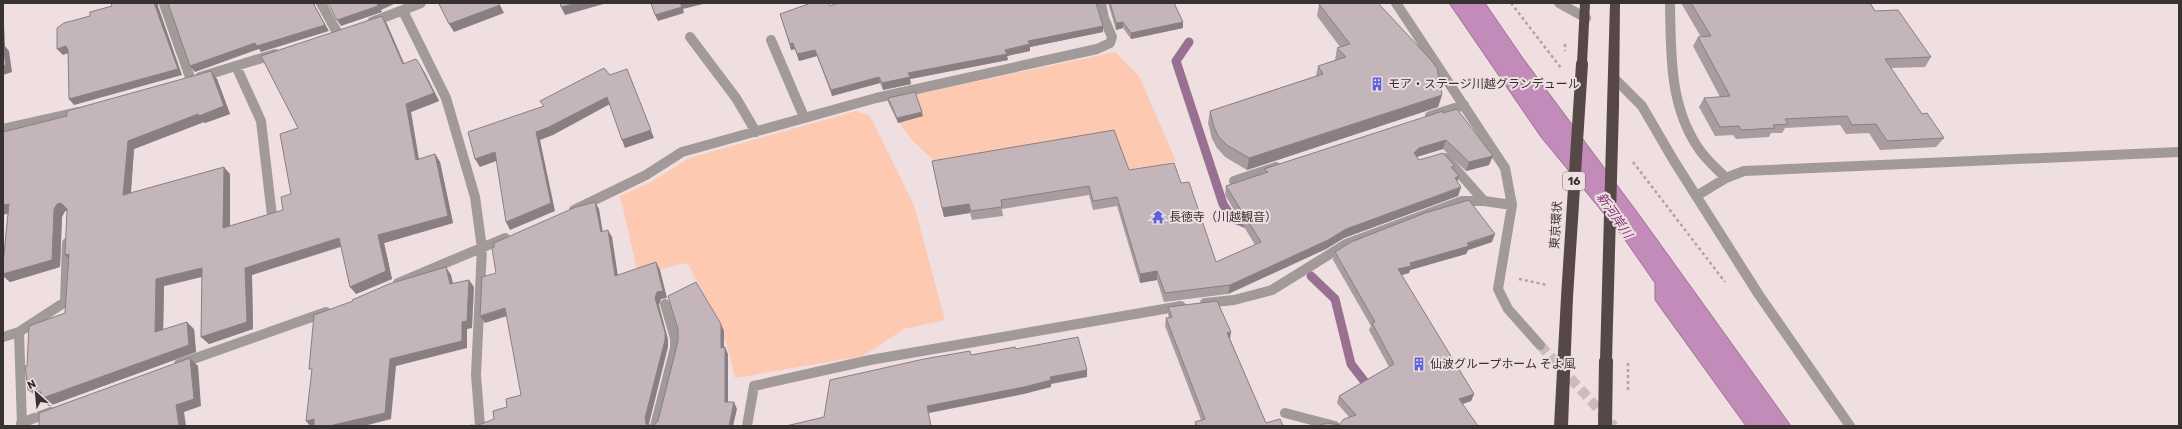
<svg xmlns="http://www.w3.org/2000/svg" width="2182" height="429" viewBox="0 0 2182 429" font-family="Rubik,'Noto Sans JP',sans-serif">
<rect width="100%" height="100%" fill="#efdfe1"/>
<path fill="#fec9b1" d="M1115,52L1139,76L1176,161L1127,171L936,162C911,141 903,132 889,102L918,94Z
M856,111L870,116L914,205L945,320L904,329L863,356L735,378C726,331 710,304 687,263L638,274L620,196L653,181L689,158Z"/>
<path fill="#c38bba" stroke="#997091" d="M1449,3H1485L1522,57L1640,216L1791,426H1746L1655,300V283L1623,237L1541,137Z"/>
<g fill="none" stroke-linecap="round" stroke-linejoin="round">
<path stroke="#997091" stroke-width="9" d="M1189,42L1176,61L1223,204L1232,218L1252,226
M1311,276L1335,299L1351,364L1371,390"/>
<path stroke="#cabcbe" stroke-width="10" stroke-dasharray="10 5" stroke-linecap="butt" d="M1540,345L1614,426"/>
<path stroke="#b0a3a5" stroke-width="2.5" stroke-dasharray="3 3" stroke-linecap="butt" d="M1511,3L1561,68
M1633,162L1725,282
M1519,279L1547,285"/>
<path stroke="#a19a99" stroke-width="10" d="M321,3L338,34
M1396,3L1505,168L1512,205L1498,289L1508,309L1540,345
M1559,3L1586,18
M1670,3C1671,51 1669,104 1697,146C1704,158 1716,168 1726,178
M164,4L191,80
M403,11L446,98L475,197L482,248L476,375L480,426
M372,22L421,3
M690,37L736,98L756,132
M771,40L804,117
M236,66L261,121L272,216
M200,77L275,54
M1614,78L1642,106L1674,161L1759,295L1850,426
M1430,116L1464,105
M3,129L79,112
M1446,158L1484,201
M1234,181L1276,167
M1698,195L1726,178L1744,171L2179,152
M574,210L646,175L682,152L876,98L1097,49L1110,43L1112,37L1104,18L1101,3
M398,283L505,238
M1205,303L1234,300L1272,290L1346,244L1462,201H1484L1512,205
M19,332L22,426
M3,337L19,332L65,302L67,243
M179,364L326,312
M1285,413L1335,426
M21,423L51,412
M655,426L675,348V338L665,304
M747,426L754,386L870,360L1181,306"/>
<path fill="#564846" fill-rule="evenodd" d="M1580,3H1590L1587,64L1582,68L1577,64Z
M1610,3H1620L1619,106L1613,110L1607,106Z
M1567,292L1571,293L1573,297L1568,426H1554L1561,297L1563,293Z
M1606,354L1611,356L1613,360L1612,426H1598L1599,360L1601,356Z"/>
<path stroke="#b0a3a5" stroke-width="2.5" stroke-dasharray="3 3" stroke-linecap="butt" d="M1565,44V51
M1628,363V391"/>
<path stroke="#564846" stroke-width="12" d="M1567,297L1582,64
M1606,360L1613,106"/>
</g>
<path fill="#a99ca1" d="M1108,3H1174L1183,28L1131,39L1123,28L1116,30Z
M1681,3H1870L1875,11L1931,57L1925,67L1891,68L1922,114L1944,138L1936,147L1880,150L1869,133L1846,134L1840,125L1785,128L1782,133H1771L1769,137L1736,139L1733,135L1715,136L1699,107L1704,98L1720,97L1693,46L1698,37H1701Z
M1319,4L1442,95L1438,107L1247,170L1225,157L1217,148L1212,139L1208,123L1210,111L1316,76L1318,66L1335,60L1337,48L1340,47L1317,16Z
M830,6L1103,32L1030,47V51L1007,56L1008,60L910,79L911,84L883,90L880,83L832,96L817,56L799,61L795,49L791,50L780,14Z
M382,16L387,24L404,63L425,73L439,101L411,112L419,159L435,154L440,162L453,223L384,243L392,279L356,294L341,247L252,275L253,329L209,344L201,337L202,277L164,286L163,329H194L196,352L49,406L40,397H37L28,390L27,366L65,313L69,259L67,211H65L62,217L60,267L10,282L3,276V264L8,214L67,116L217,79L230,114L205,123L204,122L134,149L131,193L230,174V226L283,210L291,194L298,128Z
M888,98L923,116L898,123L888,102Z
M1443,113L1489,165L1466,171L1443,149L1417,157L1419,160L1455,166L1453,169L1457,182L1461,187L1458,196L1344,238L1326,249L1228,294L1164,302L1157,280L1140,283L1117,206L1093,210L1089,195L1002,209L1003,216L972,220L970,213L944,217L932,161L1129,170L1181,183L1216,262L1255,245L1225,195L1226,186L1263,174L1264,169Z
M1492,242L1468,250L1466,254L1410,270L1409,273L1401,275L1474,394L1471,401L1463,404L1339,425L1349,417L1337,403L1339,396L1389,367L1369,330L1371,326L1333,260L1335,252Z
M1168,307L1230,339L1266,423L1283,426H1195V422L1201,420L1165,326L1166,318H1169L1168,314Z"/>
<path fill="#897f83" d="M3,3L5,46L9,51L12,72L3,75Z
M154,3H158V6L182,75L74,105L69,99Z
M313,3H315V6L329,31L261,52L259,49L195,72L190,66Z
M380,3H396L381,10L382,12L341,26L337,20Z
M577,3H607L565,15L561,7Z
M680,3H707L683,9L684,13L658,21L655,15Z
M500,5L504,13L454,32L449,24Z
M382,16L387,24L407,71L403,64Z
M1123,22V28L1116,30V23Z
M1183,22V28L1131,39V33Z
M1103,26V32L1030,47V51L1007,56L1008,60L910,79L911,84L883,90L882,83L908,73L1005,50L1028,41Z
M793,43L795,49L791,50L790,44Z
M66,46L71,52L63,55L57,49Z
M815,50L817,56L799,61L797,54Z
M420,65L425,73L439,101L411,112L420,168L416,160L406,104Z
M211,71L217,79L230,114L205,123L204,122L134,149L130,203L123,195L128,141Z
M630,77L654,138L625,148L622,140Z
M879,77L880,83L832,96L831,90Z
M1442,95L1438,107L1247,170L1249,158Z
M607,97L610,104L553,135L540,140L555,211L510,230L506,222L536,132Z
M922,112L923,116L898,123L897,118Z
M1446,140L1443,149L1416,157L1414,153L1419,148Z
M495,152L499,160L480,167L475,159Z
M435,154L440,162L453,223L384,243L392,279L356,294L350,287L378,235Z
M1493,156L1489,165L1466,171L1469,162Z
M224,167L230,174V235L223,228Z
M1459,176L1456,185L1455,178Z
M1461,187L1458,196L1344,238L1326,249L1228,294L1230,285L1346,229Z
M595,202L599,209L604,239L601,232Z
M61,203L69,211H65L62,217L60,267L10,282L3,276V274L54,209L57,204Z
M9,204L17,211L3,215V205Z
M969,204L970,213L944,217L942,208Z
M608,230L612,237L619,283L615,276Z
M1495,234L1492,242L1468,250L1466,254L1410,270L1409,273L1395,277L1398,269L1410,263Z
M339,238L345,245L252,275L253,329L209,344L201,337L245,268Z
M69,254L73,263L65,255Z
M656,262L660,270L667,298L661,299L659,305L668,339V347L649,424H646L645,418L655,298Z
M446,267L451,275L455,292L450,284Z
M202,268L209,275L164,286L163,339L155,332L156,279Z
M1157,271V280L1140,283V274Z
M469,280L474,287L472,328L467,329V348L396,366L391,419L364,426H329L390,359L462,322Z
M505,308L510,315L485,323L480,316Z
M187,322L194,329L196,352L49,406L40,399Z
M721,324L724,331V354L721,348Z
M1231,332L1230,339L1227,333Z
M725,347L728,354V409L725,402Z
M190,358L198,366L201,406L184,412L186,426H179L176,405Z
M1087,370V377L1051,384V387L1024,394L929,413L927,406L1050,377Z
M1474,394L1471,401L1456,406L1459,399Z
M734,402L737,409L733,426H729Z
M314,419L321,426H310L306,421Z"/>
<path fill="#c4b5bb" stroke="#897f83" d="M111,3H154L178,69L69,99L68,50L66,46L57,49V28L64,23L90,16V12L112,6Z
M168,3H313L325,25L257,46L255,43L190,66Z
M328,3H380L377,4L378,6L337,20Z
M442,3H498L500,5L449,24L439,4Z
M560,3H577L561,7Z
M651,3H680L682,7L655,15Z
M811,3H828L830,6L838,3H1096L1103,26L1028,41L1030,44L1005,50L1007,54L908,73L910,77L882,83L879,77L831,90L815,50L797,54L793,43L790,44L780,14Z
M1110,3H1174L1183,22L1131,33L1123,22L1116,23Z
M1321,3H1378L1431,60L1437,68L1442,95L1249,158L1227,145L1218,136L1214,127L1210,111L1323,74L1318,66L1346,57L1337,48L1350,44L1319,4Z
M1691,3H1870L1875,11L1898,10L1931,57L1885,59L1922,114L1927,113L1944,138L1887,141L1876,124L1852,125L1847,116L1785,119L1788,124L1773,125L1775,128L1741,130L1739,126L1720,127L1704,98L1730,96L1698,37L1711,36Z
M382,16L403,64L416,59L420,65L434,93L406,104L416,160L435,154L448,216L378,235L386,271L350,287L339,238L245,268L247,322L201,337L202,268L156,279L155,332L187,322L189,345L40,399L41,392L28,390L25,366H27L29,326L65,313L69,254L65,255L67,209L61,203L57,204L54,209L52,260L3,274V264L9,204L3,205V132L67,116V111L211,71L224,106L199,116L198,114L128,141L123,195L224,167L223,228L283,210L281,197L291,194L280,134L298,128L261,56Z
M3,45L6,65L3,66Z
M604,68L610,75L627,69L651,130L622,140L607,97L549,127L536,132L551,203L506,222L495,152L475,159L468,132L544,106L540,101Z
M915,92L922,112L897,118L888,98Z
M1457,109L1493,156L1469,162L1446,140L1419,148L1414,153L1419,160L1443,153L1455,166L1451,167L1459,176L1455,178L1461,187L1346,229L1328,240L1230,285L1165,293L1157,271L1140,274L1117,197L1093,201L1089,186L1001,200L1002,207L971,211L969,204L942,208L932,161L1114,130L1129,170L1174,163L1181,183L1189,182L1216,262L1261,242L1226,186L1268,172L1264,169L1443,111V113Z
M1469,200L1495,234L1467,243L1469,246L1410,263L1411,266L1398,269L1474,394L1459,399L1478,426H1316L1327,423L1339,425L1344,419L1356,415L1339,396L1394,364L1372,323L1375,322L1335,252L1351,242L1425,213Z
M595,202L601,232L608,230L615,276L656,262L663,291L657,292L655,298L665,332V340L645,418L646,424L653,426L658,421L678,341V329L668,296L696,282L721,324V348L725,347V402H734L729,426H468L472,425L476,426L494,419L493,411L507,407L506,399L521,395L505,308L480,316L482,277L496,273L492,248L494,247V243L576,207Z
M446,267L450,284L469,280L467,321L462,322V341L390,359L385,413L329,426H314V419L306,421L312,369H309L314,315L353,301L352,300L389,284Z
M1217,301L1231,332L1227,333L1266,423L1280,419L1283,426H1197L1195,422L1205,419L1166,318L1172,317L1168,307Z
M1078,337L1087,370L1050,377L1051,380L1024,387L927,406L931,426H786L824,417L830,380L924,359L970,351L971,355L1015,347L1016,349Z
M190,358L194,399L176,405L179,426H39V413Z"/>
<defs>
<g id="building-bare" transform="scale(1.08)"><path d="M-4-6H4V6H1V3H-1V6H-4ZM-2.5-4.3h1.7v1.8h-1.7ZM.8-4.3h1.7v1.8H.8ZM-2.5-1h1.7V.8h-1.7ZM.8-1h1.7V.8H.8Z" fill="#5e63db" stroke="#efdfe1" stroke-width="2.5" paint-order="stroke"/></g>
<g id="temple-bare" transform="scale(1.08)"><path d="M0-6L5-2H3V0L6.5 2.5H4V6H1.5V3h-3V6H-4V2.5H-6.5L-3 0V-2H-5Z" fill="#5e63db" stroke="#efdfe1" stroke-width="2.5" paint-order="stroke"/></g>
</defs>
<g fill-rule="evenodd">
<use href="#building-bare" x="1377" y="84"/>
<use href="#temple-bare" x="1158" y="217"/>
<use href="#building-bare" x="1419" y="364"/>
</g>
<g text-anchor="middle" stroke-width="4" stroke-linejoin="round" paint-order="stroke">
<rect fill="#efdfe1" stroke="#6e6566" stroke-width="1" x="1563" y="172" width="22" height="18" rx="3"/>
<g font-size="11" font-weight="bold" fill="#373132">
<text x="1574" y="185">16</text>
</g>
<g font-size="12" fill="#373132" stroke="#efdfe1" text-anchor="start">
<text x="1388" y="88">モア・ステージ川越グランデュール</text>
<text x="1169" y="221">長徳寺（川越観音）</text>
<text x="1430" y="368">仙波グループホーム そよ風</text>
</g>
<g font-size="12" fill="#373132" stroke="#efdfe1">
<text transform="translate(1556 225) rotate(-86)" y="4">東京環状</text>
</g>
<g font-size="13" font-style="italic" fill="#7c3874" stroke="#efdfe1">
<text transform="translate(1615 215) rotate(55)" y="5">新河岸川</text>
</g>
</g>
<rect width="2182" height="429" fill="none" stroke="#373132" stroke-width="8"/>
<g transform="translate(36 393) rotate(333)" stroke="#efdfe1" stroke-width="3" paint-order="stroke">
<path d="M0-3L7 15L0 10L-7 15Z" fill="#373132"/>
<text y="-6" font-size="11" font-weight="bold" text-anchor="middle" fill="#373132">N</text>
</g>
</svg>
